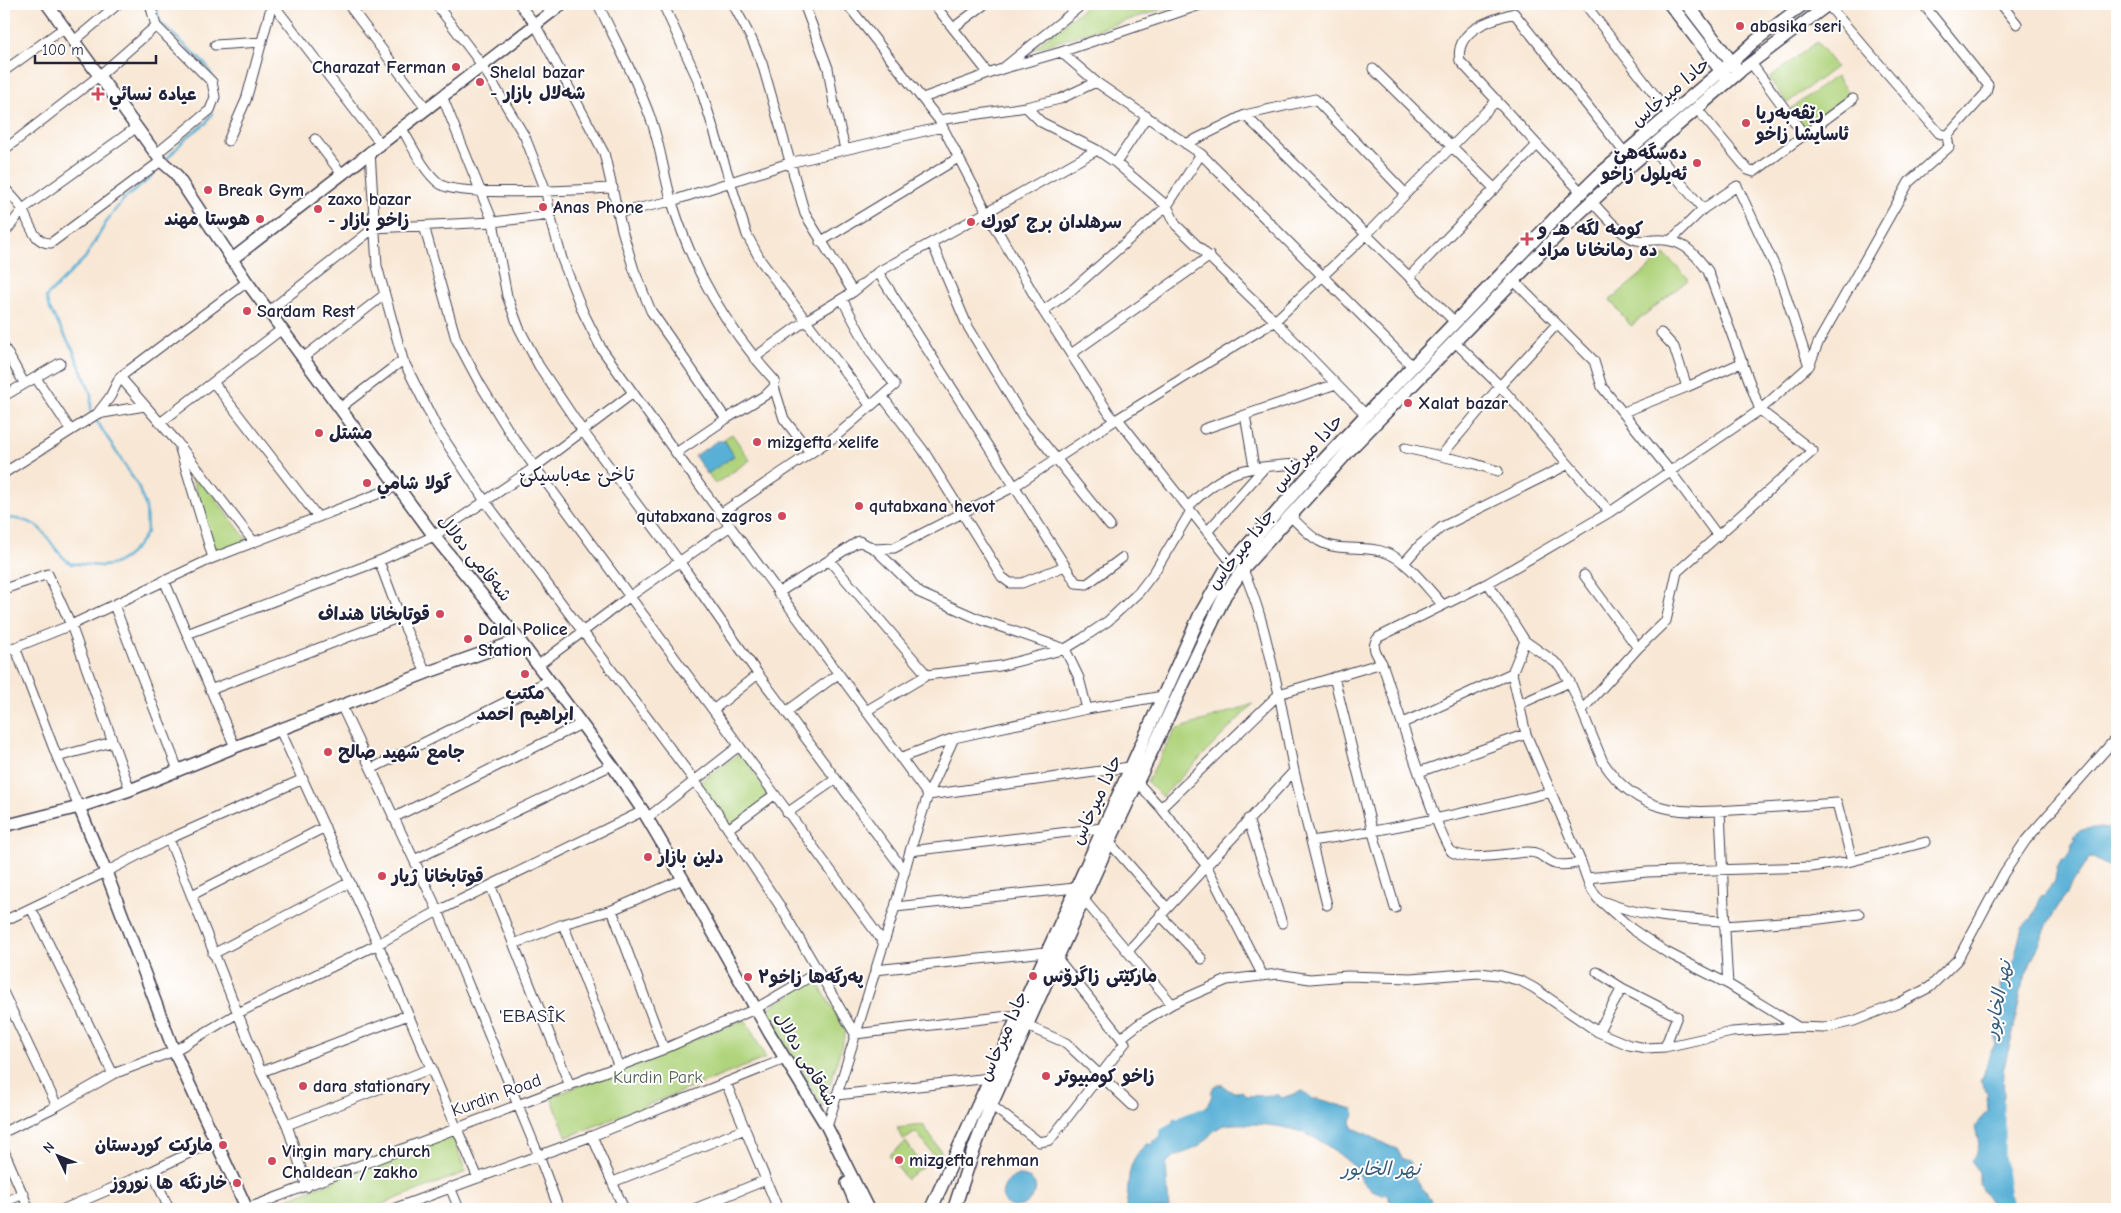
<svg xmlns="http://www.w3.org/2000/svg" width="2121" height="1213" viewBox="0 0 2121 1213" font-family="'Comic Neue','Playpen Sans Arabic',sans-serif">
<rect width="100%" height="100%" fill="#fff"/>
<filter id="ink" filterUnits="userSpaceOnUse"><feTurbulence type="fractalNoise" baseFrequency=".02" numOctaves="2"/><feDisplacementMap in="SourceGraphic" scale="10" xChannelSelector="R" yChannelSelector="G"/><feConvolveMatrix kernelMatrix="1 2 1 2 8 2 1 2 1" color-interpolation-filters="sRGB"/></filter>
<filter id="wash" filterUnits="userSpaceOnUse"><feTurbulence type="fractalNoise" baseFrequency=".0096" numOctaves="4" result="noise"/><feDisplacementMap in="SourceGraphic" scale="20" xChannelSelector="R" yChannelSelector="G"/><feGaussianBlur stdDeviation="1.12" result="paint"/><feColorMatrix in="noise" values="0 0 0 0 0 0 0 0 0 0 0 0 0 0 0 0 0 1.4 0 .05"/><feComposite in="paint" operator="in"/></filter>
<g filter="url(#wash)">
<rect width="100%" height="100%" fill="#f8e7d4"/>
<path fill="#b0d47d" stroke="#697b5c" d="M1089,4H1172L1173,6L1031,50Z
M1817,42L1836,67L1787,103L1769,78Z
M1836,76L1849,94L1802,129L1789,110Z
M1665,255L1689,279L1631,326L1610,300Z
M732,434L750,460L715,484L708,473L734,456L724,439Z
M187,461L247,540L215,553Z
M1253,704L1162,797L1147,782L1175,730Z
M741,752L772,798L730,826L700,782Z
M816,980L846,1031L823,1108L765,1010Z
M745,1019L766,1058L567,1137L551,1097Z
M923,1125L942,1153L940,1156L941,1159L938,1161L916,1132L904,1140L897,1128Z
M451,1133L466,1172L369,1209H263Z
M906,1142L923,1167L906,1179L889,1155Z"/>
<path fill="#59b0d6" stroke="#3e6988" d="M717,441H725L734,456L707,474L695,456Z
M2095,828L2117,829V867L2113,865L2108,866L2093,858L2088,859L2049,921L2023,981L2014,1028L2003,1071L2004,1096L1991,1140L1995,1158V1172L1997,1179L2002,1183V1196L2005,1199L2004,1209H1989V1201L1979,1185V1172L1971,1162C1982,1146 1979,1144 1975,1126L1988,1112L1987,1092L1980,1081L1983,1077L1990,1053L1995,1045L1998,1011L2002,1000L2000,985L2014,959L2022,927L2032,918L2041,896L2044,895L2055,881L2057,867L2061,860L2066,858L2071,852L2072,843L2075,839L2073,837C2078,829 2086,829 2095,828Z
M1221,1084C1228,1090 1233,1094 1242,1091L1246,1096L1278,1095L1282,1098L1302,1091L1312,1099H1319L1353,1109L1355,1115L1351,1120L1352,1128C1369,1133 1381,1144 1397,1149L1403,1159L1410,1161L1415,1178L1434,1205V1209H1407L1405,1205H1392L1387,1195C1371,1192 1360,1184 1356,1168C1319,1137 1302,1126 1253,1124C1242,1124 1232,1123 1222,1126C1210,1131 1205,1144 1196,1148C1184,1154 1175,1153 1166,1164L1169,1209H1126C1130,1182 1124,1162 1148,1143L1150,1145L1172,1124L1174,1118L1184,1123C1197,1120 1208,1108 1212,1095L1211,1093L1214,1086Z
M1016,1176C1051,1175 1033,1213 1009,1206C996,1197 1004,1181 1016,1176Z"/>
<g fill="none" stroke-linecap="round" stroke-linejoin="round">
<path stroke="#59b0d6" stroke-width="2.5" d="M161,4L157,9L160,22L207,66L213,78
M166,160L186,138L206,123L212,113
M4,518C52,519 41,542 71,564C82,563 91,566 102,566C122,566 137,548 147,532L146,507L138,486L91,412V394L73,350L49,308L46,297L85,258L109,218L124,199L148,180L158,168"/>
<path stroke="#59b0d6" stroke-width="15" d="M1997,1105V1157L2005,1209
M1167,1134L1188,1121L1216,1112"/>
</g>
</g>
<g filter="url(#ink)">
<g fill="none" stroke-linecap="round" stroke-linejoin="round">
<g stroke="#424052" stroke-width="11">
<path id="street" d="M150,4L156,26L212,82L215,97L210,110L156,154
M273,4L380,143
M348,4L426,108
M436,4L482,65L525,137L546,191L550,215L562,259L583,312L601,348L676,453L928,795L1130,767
M519,4L535,24L604,153L622,230L634,270L651,311L726,419
M598,4C615,40 635,76 649,114C660,141 663,173 672,202C693,271 726,327 775,381L774,387L767,394L726,419L676,453
M663,4L698,80L747,235L761,261L870,405
M733,4L752,40L762,63L805,214L853,292
M804,4L828,68L834,104L845,149
M847,4L939,120L987,212L1097,150
M934,4L989,74
M1585,4L1670,115
M2001,4L2017,24
M1828,5L1939,133L1947,136L1986,93L1988,85L1923,4
M953,28L985,4
M74,41L118,4
M215,45L262,42
M1061,52L1096,82L1201,154L1412,366
M1751,63L1805,136
M1002,69L1061,52L1203,4
M1373,69L1495,189
M4,71L64,28
M1096,82L1060,99L1026,107L1041,122L1097,150L1116,163L1167,206L1176,225L1275,321L1366,415
M442,96L493,222L507,296L519,328L539,366L582,430L679,561L758,674L905,872
M923,98L1002,69L1083,4
M1697,109L1748,170L1754,172L1853,99
M1245,115L1455,322
M939,120L1026,107
M401,127C412,145 423,171 440,184C458,198 584,189 613,188
M315,139L341,173
M228,141L246,100L272,4
M1186,144L1245,115L1315,99L1406,194
M1651,147L1703,209
M4,150L100,75L156,26
M370,151L377,266L403,360L438,430L485,501L708,799L780,906L855,1034L1017,1015
M1116,163L1147,116
M4,187C9,194 18,201 22,209C29,221 33,244 51,243L161,161
M1581,192L1460,61C1454,30 1492,19 1514,13L1625,153
M617,213L672,201L789,163L942,127
M424,226L456,339L480,384L510,433L883,942
M4,234L23,209L137,127
M820,242L958,158
M932,243L967,325L1022,416L1110,526
M878,272L1076,583L1087,584L1122,558
M1409,277L1537,145
M1513,280L1594,361L1602,387L1670,471L1718,536
M269,311L374,228L493,222L550,215
M1043,311L1073,289L1167,206L1201,154
M1661,333L1674,347L1687,387
M1454,341L1500,386L1610,512
M4,347L24,383
M1071,354L1210,256
M304,357L384,295
M754,358L805,321L853,292L878,272L987,212L1043,311L1114,421
M1809,366L1819,341L1909,182L1949,147L1947,136
M120,377L177,442L253,541
M36,378L70,429
M213,382L317,516
M774,387L784,419L810,452
M4,396L60,363
M882,396L923,450L1002,577L1010,583H1022L1065,566
M341,407L403,360
M1624,412L1687,387L1743,362
M97,414L110,397L120,377L247,282
M1245,415L1254,467
M1118,419L1232,563
M160,423L282,329
M1204,429L1336,384
M1405,448L1472,463L1498,471
M180,449L213,558
M1441,456L1500,386L1557,324
M4,473L97,414L145,406
M1188,507C1226,468 1244,468 1296,464
M720,514L836,436L895,385L871,353L842,299
M1290,516C1299,524 1308,535 1319,541C1339,553 1366,544 1387,553C1409,562 1426,587 1443,605
M1207,532L1265,467
M875,549L920,593L981,620L1065,649L1079,678L1087,709
M829,560L927,675
M379,561L400,617L426,673
M1404,563L1420,545L1442,527L1567,465
M1243,570C1261,609 1269,652 1279,694L1382,663
M1584,575L1638,648
M164,580L235,747
M1488,583L1525,641L1559,665L1570,682L1603,762C1640,819 1689,813 1749,809C1778,807 1807,805 1837,803L1852,861
M4,589L48,574L71,625L130,790
M778,593L859,541L875,549L894,548L1015,486L1114,421L1275,321L1366,235L1497,100
M114,605L178,770
M187,634L379,561L434,536L535,467L633,393
M15,647L57,757L79,807
M4,652L71,625L213,558L398,486
M537,666L629,597L729,527
M1512,673L1525,641
M1334,677L1373,833L1395,908
M210,690L400,617
M1520,704L1570,682
M342,707L438,911L539,1156L559,1209
M713,710L758,674
M1582,710L1638,648L1666,621L1677,572L1813,451L1760,410L1708,271C1694,252 1680,237 1654,240C1645,241 1636,242 1628,236C1614,228 1602,212 1591,201
M866,711L927,675L1000,666L1065,649L1083,638L1108,621L1139,592L1155,571L1191,511
M786,712L838,674
M280,730L378,944L478,1178
M57,757L112,742
M900,758L954,738
M371,769L548,681
M1419,772L1526,734
M1137,782L1161,808L1206,865L1262,974
M1161,808L1279,694L1294,771L1311,841C1392,830 1471,812 1551,792
M1720,811C1723,869 1724,927 1728,984
M787,813L836,779
M393,818L581,724
M647,818L739,746
M1248,819L1282,923
M728,829L774,795
M169,839L261,1072L287,1125L307,1187
M1311,841L1327,905
M1109,842L1167,908
M910,851L1102,828
M414,860L612,765
M1581,862C1573,864 1564,866 1555,864C1544,861 1543,852 1528,852C1508,853 1469,862 1452,852C1440,844 1391,689 1382,663C1376,654 1370,646 1379,637L1488,583L1610,512L1760,410L1809,366L1779,275L1737,186L1703,209L1670,241
M1587,878L1647,872L1811,867L1852,861L1926,842
M491,887L570,1086
M192,895L325,827
M1084,900L1172,1004
M1602,901C1641,917 1682,919 1724,921
M895,907L1075,888
M31,908L113,1074
M612,910L664,1049
M1160,915L1202,959
M4,921L106,872L169,839L303,779
M563,924L619,1067
M1724,926L1812,920L1859,914
M514,944L563,924L612,910L683,879
M1128,951L1294,771
M213,954L350,882
M875,970L1046,952
M1597,972L1622,988L1677,1016L1665,1047
M4,994L57,1106
M1027,1026L1066,1043L1133,1106
M1798,1027L1824,1028L1854,1021L1899,1003L1930,987L1958,959L2004,873L2026,840L2117,737
M1598,1032L1622,988
M1121,1038L1139,1024L1172,1004L1227,980L1278,974L1310,979L1347,976L1411,978L1479,973L1498,975L1521,981L1534,988L1598,1032L1629,1045L1646,1048L1665,1047L1732,1032L1798,1027L1728,984L1666,952L1632,929L1598,899L1590,887L1581,862L1526,734L1512,673L1403,723
M261,1072L408,1015
M726,1083L778,1209
M837,1095L990,1078
M991,1105L1039,1142L1050,1140L1125,1043L1057,958
M287,1125L432,1068
M827,1127L895,907L910,851L928,795L954,738L1087,709L1163,696
M4,1132L57,1106L113,1074L174,1051L238,1013L378,944L438,911L643,811
M592,1136L624,1209
M4,1151L29,1209
M152,1171L169,1209
M613,1182L745,1129
M450,1187L459,1209
M4,1202L24,1194
M64,1209L152,1171L214,1141
M246,1209L664,1049L755,1009L818,972
M393,1209L592,1136L785,1059
M694,1209L766,1180"/>
</g>
<g stroke="#424052" stroke-width="14">
<path id="secondary" d="M47,4L161,161L175,173L247,282L434,536L519,640L612,765L643,811L683,879L770,1034L827,1127L868,1209
M1732,62L1755,41L1804,4
M1739,72L1829,4
M231,260L562,4
M79,807L106,872L174,1051L247,1209
M4,826L79,807L130,790L235,747L426,673L519,640
M847,1183L858,1209"/>
</g>
<g stroke="#424052" stroke-width="15">
<path id="primary" d="M1670,4L1726,77
M931,1209L1200,615L1225,571L1306,479L1366,415L1561,212L1599,175L1732,62
M954,1209L971,1157L991,1105L1109,842L1225,595L1246,565L1354,445L1577,215L1631,165L1739,72L1687,4"/>
</g>
<use href="#street" stroke="#fff" stroke-width="9"/>
<use href="#secondary" stroke="#fff" stroke-width="11"/>
<use href="#primary" stroke="#fff" stroke-width="12"/>
</g>
</g>
<g fill="#d1495b" stroke="#fff" stroke-width="2">
<circle cx="1740" cy="26" r="5"/>
<circle cx="456" cy="67" r="5"/>
<circle cx="480" cy="82" r="5"/>
<path d="M95.5 86.5h5v5h5v5h-5v5h-5v-5h-5v-5h5z"/>
<circle cx="1746" cy="123" r="5"/>
<circle cx="1697" cy="163" r="5"/>
<circle cx="208" cy="190" r="5"/>
<circle cx="543" cy="207" r="5"/>
<circle cx="318" cy="209" r="5"/>
<circle cx="260" cy="219" r="5"/>
<circle cx="971" cy="222" r="5"/>
<path d="M1524.5 231.5h5v5h5v5h-5v5h-5v-5h-5v-5h5z"/>
<circle cx="247" cy="311" r="5"/>
<circle cx="1408" cy="403" r="5"/>
<circle cx="319" cy="433" r="5"/>
<circle cx="757" cy="442" r="5"/>
<circle cx="367" cy="483" r="5"/>
<circle cx="859" cy="506" r="5"/>
<circle cx="782" cy="516" r="5"/>
<circle cx="440" cy="614" r="5"/>
<circle cx="468" cy="639" r="5"/>
<circle cx="525" cy="674" r="5"/>
<circle cx="328" cy="752" r="5"/>
<circle cx="648" cy="857" r="5"/>
<circle cx="382" cy="876" r="5"/>
<circle cx="1033" cy="976" r="5"/>
<circle cx="748" cy="977" r="5"/>
<circle cx="1046" cy="1076" r="5"/>
<circle cx="303" cy="1086" r="5"/>
<circle cx="223" cy="1145" r="5"/>
<circle cx="899" cy="1160" r="5"/>
<circle cx="272" cy="1161" r="5"/>
<circle cx="237" cy="1183" r="5"/>
</g>
<g text-anchor="middle" stroke-width="4" stroke-linejoin="round" paint-order="stroke">
<g font-size="18" font-weight="bold" fill="#22223b" stroke="#fff" text-anchor="start">
<text x="1750" y="32">abasika seri</text>
<text x="446" y="73" text-anchor="end">Charazat Ferman</text>
<text x="490" y="78">Shelal bazar<tspan x="490" dy="21">- شەلال بازار</tspan></text>
<text x="109" y="100">عياده نسائي</text>
<text x="1756" y="119">رێڤه‌به‌ريا<tspan x="1756" dy="21">ئاسايشا زاخو</tspan></text>
<text x="1687" y="159" text-anchor="end">ده‌سگه‌هێ<tspan x="1687" dy="21">ئه‌يلول زاخو</tspan></text>
<text x="218" y="196">Break Gym</text>
<text x="328" y="205">zaxo bazar<tspan x="328" dy="21">- زاخو بازار</tspan></text>
<text x="553" y="213">Anas Phone</text>
<text x="250" y="225" text-anchor="end">هوستا مهند</text>
<text x="981" y="228">سرهلدان برج كورك</text>
<text x="1538" y="235">كومه لگه هـ و<tspan x="1538" dy="21">ده رمانخانا مراد</tspan></text>
<text x="257" y="317">Sardam Rest</text>
<text x="1418" y="409">Xalat bazar</text>
<text x="329" y="439">مشتل</text>
<text x="767" y="448">mizgefta xelife</text>
<text x="377" y="489">گولا شامي</text>
<text x="869" y="512">qutabxana hevot</text>
<text x="772" y="522" text-anchor="end">qutabxana zagros</text>
<text x="430" y="620" text-anchor="end">قوتابخانا هنداف</text>
<text x="478" y="635">Dalal Police<tspan x="478" dy="21">Station</tspan></text>
<text x="525" y="699" text-anchor="middle">مكتب<tspan x="525" dy="21">ابراهيم احمد</tspan></text>
<text x="338" y="758">جامع شهيد صالح</text>
<text x="658" y="863">دلين بازار</text>
<text x="392" y="882">قوتابخانا ژيار</text>
<text x="1043" y="982">مارکێتی زاگرۆس</text>
<text x="758" y="983">پەرگەها زاخو۲</text>
<text x="1056" y="1082">زاخو كومبيوتر</text>
<text x="313" y="1092">dara stationary</text>
<text x="213" y="1151" text-anchor="end">ماركت كوردستان</text>
<text x="282" y="1157">Virgin mary church<tspan x="282" dy="21">Chaldean / zakho</tspan></text>
<text x="909" y="1166">mizgefta rehman</text>
<text x="227" y="1189" text-anchor="end">خارنگه ها نوروز</text>
</g>
<g font-size="18" fill="#22223b" stroke="#fff">
<text transform="translate(1670 92) rotate(-40)" y="6">حادا ميرخاس</text>
<text transform="translate(1307 453) rotate(-48)" y="6">حادا ميرخاس</text>
<text transform="translate(1241 549) rotate(-52)" y="6">جادا ميرخاس</text>
<text transform="translate(475 558) rotate(51)" y="6">شەقامی دەلال</text>
<text transform="translate(1096 800) rotate(-65)" y="6">حادا ميرخاس</text>
<text transform="translate(1003 1036) rotate(-66)" y="6">جادا ميرخاس</text>
<text transform="translate(806 1059) rotate(59)" y="6">شەقامی دەلال</text>
<text transform="translate(496 1095) rotate(-20)" y="6">Kurdin Road</text>
</g>
<g font-size="18" fill="#546052" stroke="#fff">
<text x="658" y="1083">Kurdin Park</text>
</g>
<g font-size="19" fill="#22223b" stroke="#fff">
<text x="577" y="481">تاخێ عه‌باسيكێ</text>
<text x="532" y="1022">'EBASÎK</text>
</g>
<g font-size="19" font-style="italic" fill="#385b79" stroke="#fff">
<text transform="translate(1997 999) rotate(-79)" y="7">نهر الخابور</text>
<text x="1381" y="1175">نهر الخابور</text>
</g>
</g>
<rect width="2121" height="1213" fill="none" stroke="#fff" stroke-width="20"/>
<g transform="translate(58 1156) rotate(313)" stroke="#ffffff" stroke-width="4" paint-order="stroke">
<path d="M0-4L9 19L0 12L-9 19Z" fill="#22223b"/>
<text y="-8" font-size="14" font-weight="bold" text-anchor="middle" fill="#22223b">N</text>
</g>
<path d="M35 55v8h121v-8" fill="none" stroke="#22223b" stroke-width="2.5"/>
<text x="42" y="55" font-size="15" fill="#22223b" stroke="#ffffff" stroke-width="4" paint-order="stroke">100 m</text>
</svg>
